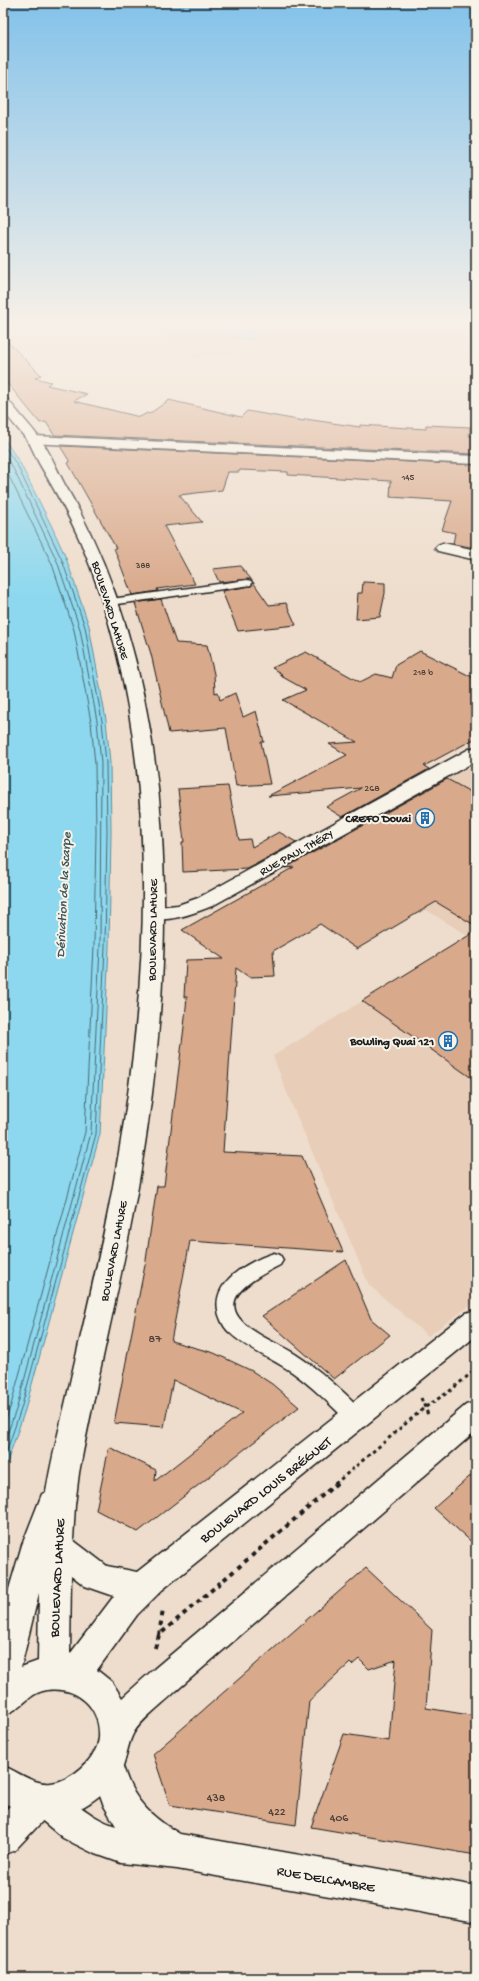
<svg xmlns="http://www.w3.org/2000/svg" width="479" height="1981" viewBox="0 0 479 1981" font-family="'Gochi Hand',sans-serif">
<rect width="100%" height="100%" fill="#edc"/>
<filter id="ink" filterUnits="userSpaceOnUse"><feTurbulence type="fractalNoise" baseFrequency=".025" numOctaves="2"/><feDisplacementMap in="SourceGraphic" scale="8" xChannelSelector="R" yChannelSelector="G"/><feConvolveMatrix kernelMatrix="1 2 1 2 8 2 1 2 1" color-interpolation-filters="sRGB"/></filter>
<g filter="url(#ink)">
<path fill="#e8cdb8" d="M144,321H476V338L191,358Z
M476,749V1301L428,1336L369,1285L287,1093L273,1056L468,936L315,840Z"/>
<path fill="#8dd8ee" stroke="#608d9a" d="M230,323L244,326L259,336C248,344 227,335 218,327Z
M3,437L20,463L52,527L66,558L89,626L106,720L110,763L111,832L109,947L100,1134L25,1410L3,1474Z"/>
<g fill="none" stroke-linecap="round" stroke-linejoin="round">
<path stroke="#496770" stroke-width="1" d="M3,444L17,465L62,560L85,627L102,721L106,763L107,832L105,947L96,1134L21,1409L3,1462
M3,453L13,468L57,561L80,629L97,721L101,763L100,947L91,1133L17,1407L3,1446
M3,464L52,564L74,630L91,722L95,764L96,832L94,946L85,1132L11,1405L3,1428"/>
</g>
<path fill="#d9a98b" stroke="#1c1c1c" d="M3,337L41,375L35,378L51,382L47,385L87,394L74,401L140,417L147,413L149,414L169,400L241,417L247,411L304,421L305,419L360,427V425L426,429V425L470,427L469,436H476V454L54,435L46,422L40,423L3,378Z
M60,446L476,465V548L453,544L455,533L442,530L452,501L390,497L391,481L288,475V472L240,470L239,472H228L222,490L179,495L202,522L164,526L195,584L157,589L158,591L132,595L114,548H116L68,463L70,462Z
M240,566L251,579L219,582L213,569Z
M253,582L269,605L286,603L296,625L238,631L222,591L251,586Z
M363,582L385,583V593L380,617L356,619L358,593H362Z
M161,599L176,643L207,645L214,674L215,693L218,692L220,700L235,693L243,717L256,711L264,742H261L270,784L236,786L226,728L169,733L151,654L135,603Z
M420,651L476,679V738L424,766L429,769L342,817L326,807L361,788L268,796L347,755L329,744L357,742L283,700L306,690L279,675L282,674L272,668L306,652L360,682L376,674L392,678L396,665Z
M447,779L476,795V926L436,902L357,949L320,924L273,951L275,976L249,977L236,968L223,1152L302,1156L343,1252L190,1241L171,1341L214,1353L252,1371L272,1384L299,1407L138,1532L96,1510L109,1447L156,1470L155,1481L242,1413L173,1380L164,1427L114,1423L146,1260L157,1186H164L184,1027L187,997H184L186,960L224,959L182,930L294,867L285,868Z
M228,786L239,840L250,839L252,847L279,832L296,842L247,869L183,872L182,842H184L178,789Z
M476,931V1081L362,1001Z
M346,1260L371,1319L390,1335L334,1379L262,1316Z
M476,1471V1546L434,1508Z
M366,1568L432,1630L426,1708L476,1716V1855L311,1827L344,1734L389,1741L396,1660L369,1669L359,1659L352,1665L350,1663L309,1701L296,1825L170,1805L153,1754Z"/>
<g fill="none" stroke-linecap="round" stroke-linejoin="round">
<g stroke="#1c1c1c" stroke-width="3">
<path id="service" d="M247,580L251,581L252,583L251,585L111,605L106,602L111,599Z
M274,1253L280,1255L283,1260L280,1265C249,1281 208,1303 257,1333C269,1341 283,1346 295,1354C320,1370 342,1390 363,1411L366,1417L363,1423L356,1425L349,1423C331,1405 313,1387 292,1372C272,1358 248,1350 230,1333C225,1329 221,1321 219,1315C209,1282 249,1261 274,1253Z"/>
</g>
<g stroke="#1c1c1c" stroke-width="3">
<path id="minor" d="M34,436L476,456V464L29,443L27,440L29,437Z
M443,543L476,550V560L438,551L435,548L438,545Z
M476,747V761L212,906C192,914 169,923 147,918L144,913L147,908L178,905L198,898L469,749Z
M106,1747L118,1752C122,1763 125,1774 130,1785C140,1807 159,1822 180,1834L476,1886V1922L177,1869L121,1863L93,1853L63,1838L33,1813L28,1801L33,1789L45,1784C71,1795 88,1818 116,1826L104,1806L89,1764L94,1752Z"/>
</g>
<g stroke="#1c1c1c" stroke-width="3">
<path id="tertiary" d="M39,1783L51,1788L56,1800L51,1812L15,1850L3,1855V1813L27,1788Z"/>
</g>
<g stroke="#1c1c1c" stroke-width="3">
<path id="secondary" d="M3,399L8,400C18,413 30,425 40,439C50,452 56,468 64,483C185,690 178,958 138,1187C121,1283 97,1377 79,1473L75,1505L73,1540L107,1566L137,1572L466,1313L476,1310V1336L162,1590L137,1615L97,1670L112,1682L122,1698L154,1669L466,1405L476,1402V1431L176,1691C164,1703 141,1719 133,1734C128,1743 126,1760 121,1771C110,1793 73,1818 49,1817C31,1816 18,1811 3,1802V1766C19,1772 33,1785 51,1783C71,1781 97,1759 99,1738C101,1707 77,1686 47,1690C32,1692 26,1703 14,1710C11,1712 7,1714 3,1715V1609L22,1545L42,1494L46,1492C52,1454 63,1416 71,1378C86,1314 101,1251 113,1186C152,978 164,742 81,543C69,515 54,489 39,463L29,442L3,411ZM71,1575L85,1586L114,1596L70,1654ZM39,1593L38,1661L21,1667Z"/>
</g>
<path stroke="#1c1c1c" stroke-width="3" stroke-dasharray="3.5 3.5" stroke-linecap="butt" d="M421,1398L429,1417
M335,1484L424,1408L450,1391L476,1369"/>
<path stroke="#1c1c1c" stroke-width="4" stroke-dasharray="4.5 4.5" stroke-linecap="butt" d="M159,1635L163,1610
M155,1648L159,1635L337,1483"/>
<use href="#service" fill="#f7f3e8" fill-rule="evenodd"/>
<use href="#minor" fill="#f7f3e8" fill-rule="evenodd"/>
<use href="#tertiary" fill="#f7f3e8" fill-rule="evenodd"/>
<use href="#secondary" fill="#f7f3e8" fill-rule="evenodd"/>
</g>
</g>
<linearGradient id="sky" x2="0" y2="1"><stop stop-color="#83c2ea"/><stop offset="0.54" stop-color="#f7f0e8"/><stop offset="1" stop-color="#f7f0e8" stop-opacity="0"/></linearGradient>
<rect width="479" height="598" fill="url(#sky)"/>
<defs>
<g id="building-ring" transform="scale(1)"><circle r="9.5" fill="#f7f3e8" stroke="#1f6fb2" stroke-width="1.5"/><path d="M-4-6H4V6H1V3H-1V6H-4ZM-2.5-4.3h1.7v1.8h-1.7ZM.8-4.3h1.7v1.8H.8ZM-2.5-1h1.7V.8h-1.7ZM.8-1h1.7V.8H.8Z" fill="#1f6fb2"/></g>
</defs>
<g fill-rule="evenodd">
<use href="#building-ring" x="425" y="818"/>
<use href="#building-ring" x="448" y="1041"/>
</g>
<g text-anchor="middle" stroke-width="4" stroke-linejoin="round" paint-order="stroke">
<g font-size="9" fill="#4b3f38">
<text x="408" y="480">145</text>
<text x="143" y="568">388</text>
<text x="423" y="675">218 b</text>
</g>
<g font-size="10" fill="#4b3f38">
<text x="372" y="791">268</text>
</g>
<g font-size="12" fill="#1c1c1c" stroke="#f7f3e8">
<text transform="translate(111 610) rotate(73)" y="4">BOULEVARD LAHURE</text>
<text transform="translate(296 852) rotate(-29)" y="4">RUE PAUL THÉRY</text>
<text transform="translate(152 930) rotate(-89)" y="4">BOULEVARD LAHURE</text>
<text transform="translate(113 1251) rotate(-79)" y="4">BOULEVARD LAHURE</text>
</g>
<g font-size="12" font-weight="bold" fill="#1c1c1c" stroke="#f7f3e8" text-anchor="end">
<text x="411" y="822">CREFO Douai</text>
<text x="434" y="1045">Bowling Quai 121</text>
</g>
<g font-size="12" fill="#4b3f38">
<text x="155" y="1342">87</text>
<text x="216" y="1801">438</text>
<text x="277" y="1815">422</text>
<text x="339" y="1821">406</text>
</g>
<g font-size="13" font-style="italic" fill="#3e545b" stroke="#f7f3e8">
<text transform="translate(62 895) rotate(-87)" y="5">Dérivation de la Scarpe</text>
</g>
<g font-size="14" fill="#1c1c1c" stroke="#f7f3e8">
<text transform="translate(265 1489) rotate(-38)" y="5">BOULEVARD LOUIS BRÉGUET</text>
<text transform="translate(56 1578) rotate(-87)" y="5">BOULEVARD LAHURE</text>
<text transform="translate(326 1878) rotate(10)" y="5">RUE DELCAMBRE</text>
</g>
</g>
<rect width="479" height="1981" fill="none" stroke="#f7f3e8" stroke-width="16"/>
<rect x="8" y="8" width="463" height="1965" fill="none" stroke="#1c1c1c" stroke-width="1.5" filter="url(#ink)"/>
</svg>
